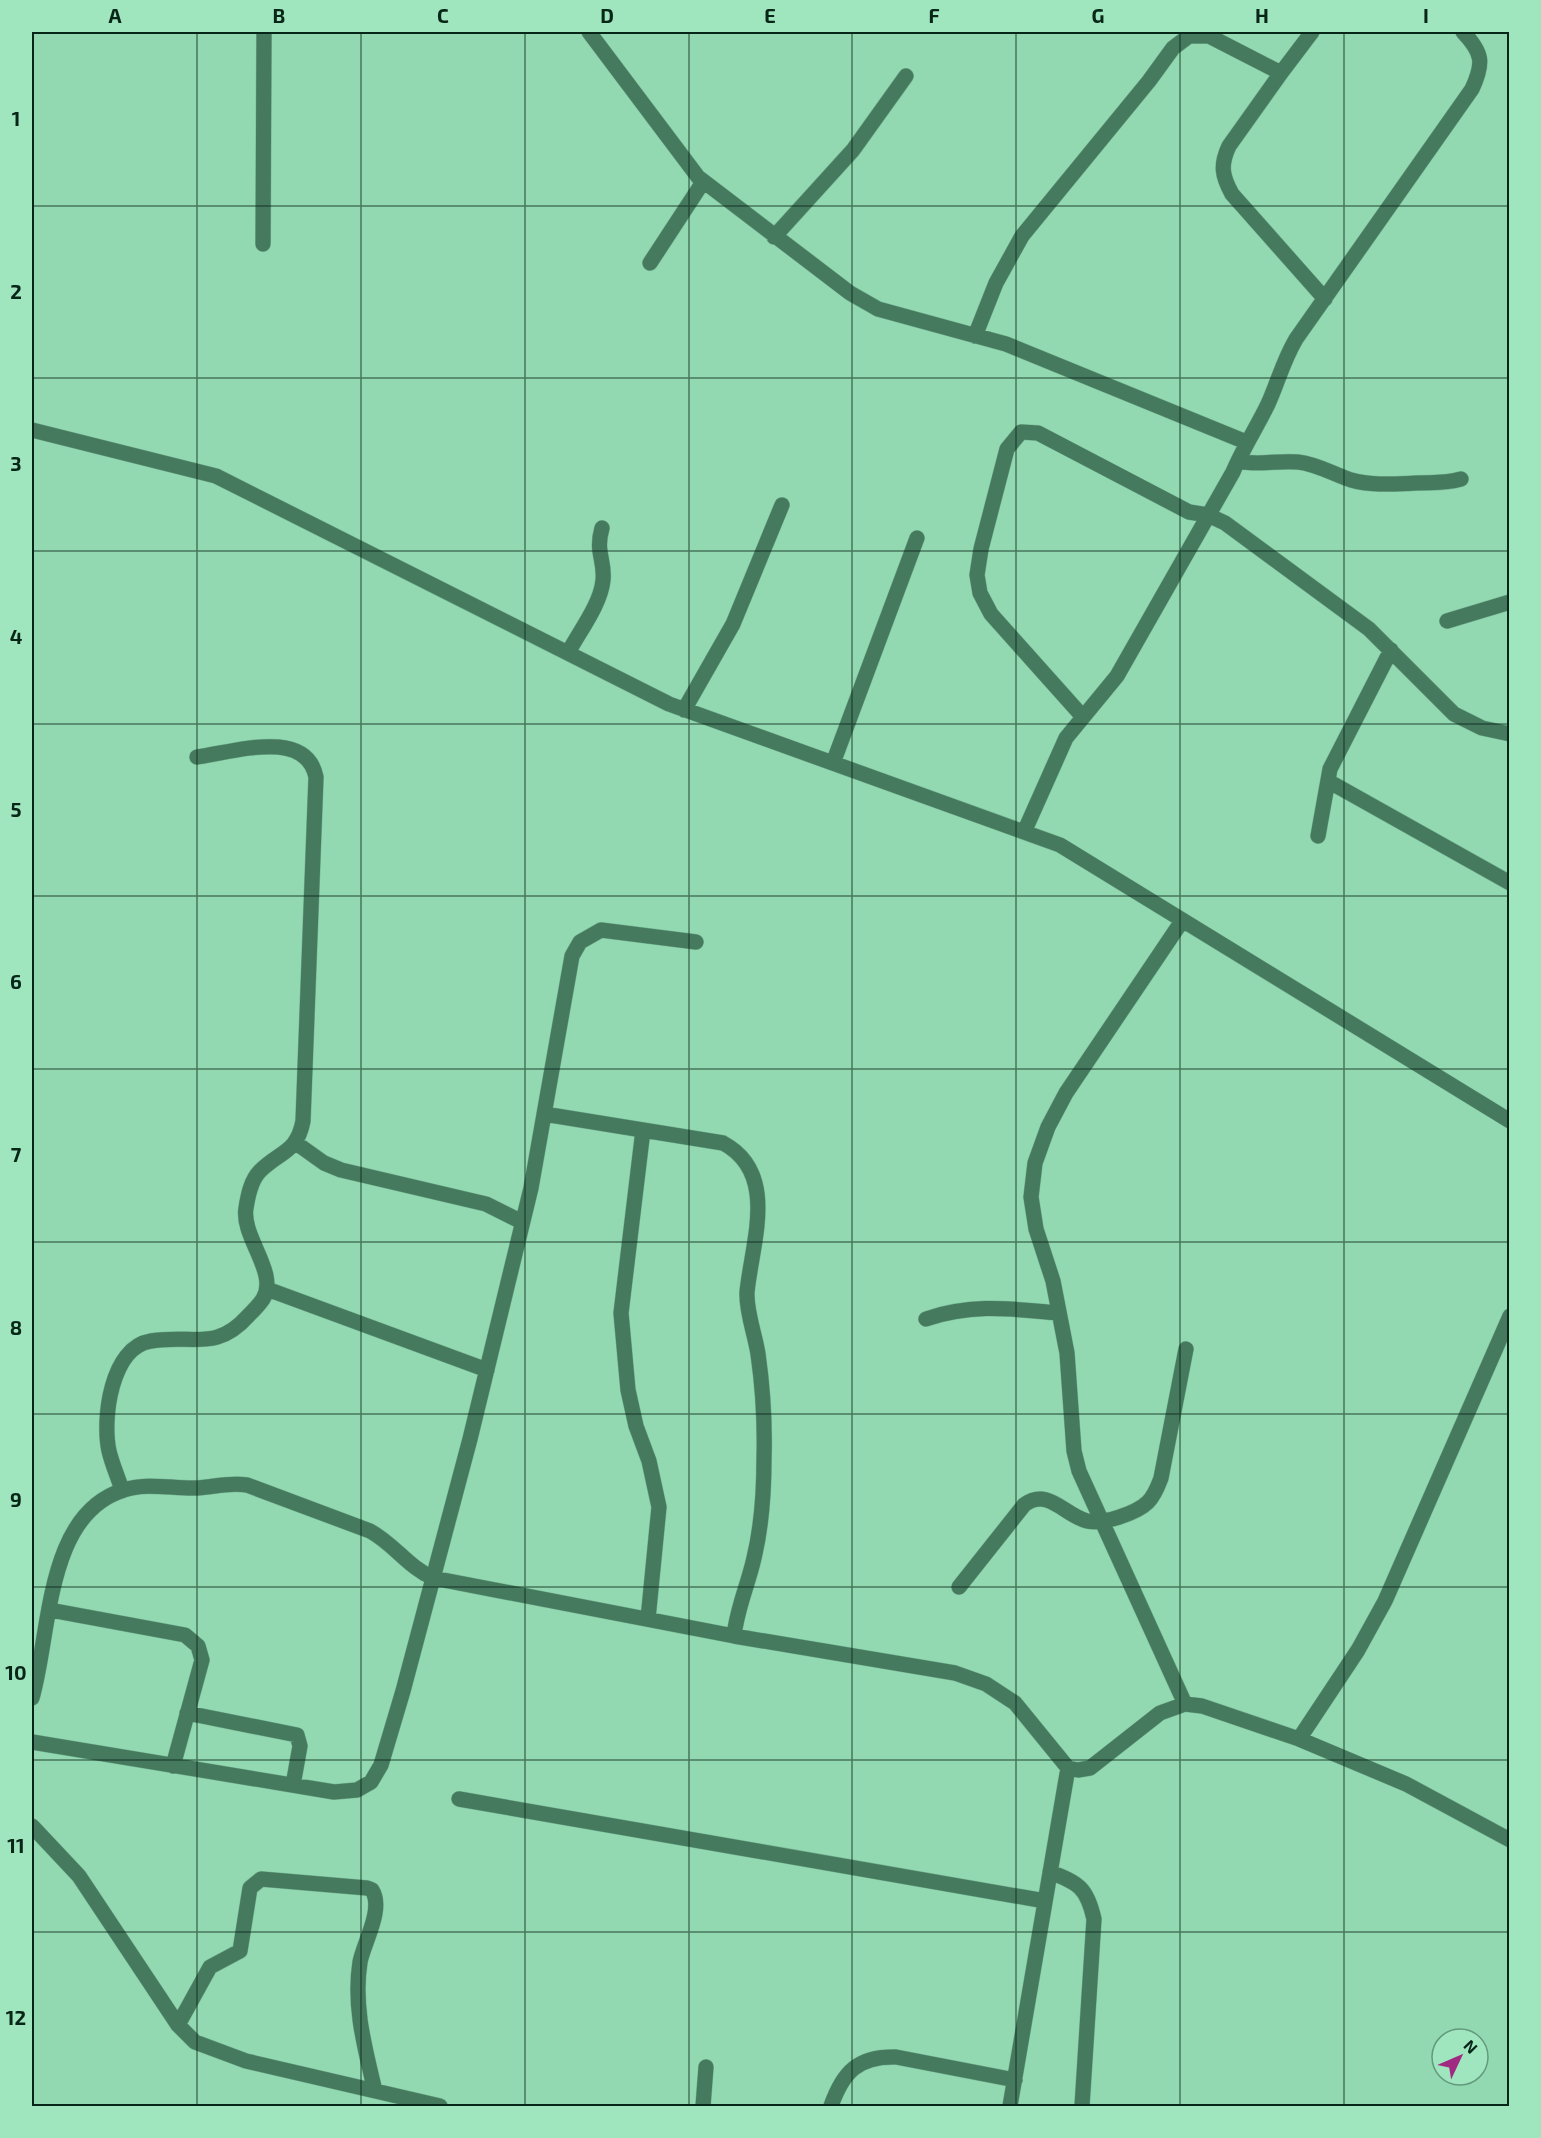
<svg xmlns="http://www.w3.org/2000/svg" width="1541" height="2138" viewBox="0 0 1541 2138" font-family="'Exo 2',sans-serif">
<rect width="100%" height="100%" fill="#92d9b2"/>
<g fill="none" stroke-linecap="round" stroke-linejoin="round">
<g stroke="#76b593" stroke-width="16">
<path id="minor" d="M589,32L698,177L850,293L878,309L1006,344L1246,442
M1281,73L1312,32
M774,237L853,150L906,76
M263,244L264,32
M650,263L703,182
M975,336L996,283L1022,236L1149,81L1173,48L1189,36H1209L1281,73L1229,146C1220,165 1222,176 1232,194L1325,299
M32,430L216,476L669,704L1060,845L1510,1121
M1238,461C1258,466 1277,460 1298,462C1317,464 1333,474 1351,480C1373,486 1393,484 1416,483C1434,482 1443,484 1461,479
M1447,621L1510,602
M568,653C579,632 601,604 603,580C605,559 595,553 602,528
M684,710L733,624L782,505
M1083,717L991,614L980,593L977,575L981,549L1007,449L1021,432L1038,433L1189,512L1208,515L1225,523L1369,629L1454,714L1482,728L1510,734
M833,763L917,538
M1328,781L1510,883
M1025,830L1066,738L1117,676L1233,472C1243,448 1257,427 1268,404C1278,382 1283,361 1296,339L1472,89C1484,63 1483,53 1463,32
M1318,836L1330,769L1391,650
M1182,921L1066,1093L1048,1127L1035,1163L1031,1197L1036,1229L1053,1281L1067,1353L1074,1451L1079,1471L1185,1704
M544,1114L723,1143C779,1173 752,1242 747,1292C746,1312 755,1334 758,1354C763,1389 765,1423 764,1458C764,1492 762,1525 754,1558C748,1585 737,1608 734,1636
M643,1130L621,1313L628,1390L636,1426L649,1461L659,1507L648,1619
M296,1143L324,1163L341,1170L486,1204L522,1222
M267,1289L487,1370
M926,1319C973,1303 1012,1309 1059,1313
M122,1490C118,1477 112,1464 109,1451C102,1419 111,1347 151,1341C192,1334 216,1352 248,1316C253,1311 259,1305 263,1299C279,1273 241,1237 246,1208C248,1195 251,1180 260,1171C280,1151 297,1153 303,1121L316,777C306,727 231,753 197,757
M959,1587L1024,1505C1048,1487 1064,1515 1087,1521C1102,1525 1137,1513 1148,1502C1155,1495 1158,1486 1161,1478L1186,1349
M50,1610L185,1635L198,1646L202,1660L173,1766
M32,1698C51,1633 45,1514 124,1490C148,1482 172,1489 197,1488C215,1487 229,1482 247,1485L370,1531C394,1544 408,1567 433,1578L734,1636L955,1673L986,1684L1015,1703L1068,1768L1078,1770L1090,1768L1160,1713L1185,1704L1202,1706L1299,1739L1406,1784L1510,1840
M187,1713L297,1735L300,1746L293,1785
M1299,1739L1358,1650L1385,1601L1510,1316
M32,1742L334,1792L357,1790L371,1782L381,1765L403,1691L470,1439L531,1188L572,956L580,942L601,930L696,942
M459,1799L1045,1901
M32,1826L79,1876L178,2025L195,2042L246,2061L440,2106
M1050,1872C1079,1883 1087,1888 1094,1919L1082,2106
M178,2025L210,1967L240,1951L250,1888L261,1879L367,1888L372,1890C384,1909 364,1942 360,1962C353,2007 365,2048 375,2091
M703,2106L706,2067
M831,2106C843,2072 858,2056 896,2057L1015,2080
M1010,2106L1068,1768"/>
</g>
<use href="#minor" stroke="#467a5f" stroke-width="15"/>
</g>
<path fill="none" stroke="#082618" stroke-width="1.5" stroke-opacity="0.55" d="M197,32V2106M361,32V2106M525,32V2106M689,32V2106M852,32V2106M1016,32V2106M1180,32V2106M1344,32V2106M32,206H1510M32,378H1510M32,551H1510M32,724H1510M32,896H1510M32,1069H1510M32,1242H1510M32,1414H1510M32,1587H1510M32,1760H1510M32,1932H1510"/>
<rect width="1541" height="2138" fill="none" stroke="#9fe6bf" stroke-width="66"/>
<g transform="translate(1460 2057) rotate(46)"><circle r="28" fill="#9fe6bf" stroke="#63997c" stroke-width="1.5"/>
<path d="M0-4.5L10 22L0 15L-10 22Z" fill="#a02982"/>
<text y="-9" font-size="16" font-weight="bold" text-anchor="middle" fill="#082618">N</text>
</g>
<rect x="33" y="33" width="1475" height="2072" fill="none" stroke="#082618" stroke-width="2"/>
<g font-size="20" text-anchor="middle" font-weight="bold" fill="#082618">
<text x="115" y="23">A</text>
<text x="279" y="23">B</text>
<text x="443" y="23">C</text>
<text x="607" y="23">D</text>
<text x="770" y="23">E</text>
<text x="934" y="23">F</text>
<text x="1098" y="23">G</text>
<text x="1262" y="23">H</text>
<text x="1426" y="23">I</text>
<text x="16" y="126">1</text>
<text x="16" y="299">2</text>
<text x="16" y="471">3</text>
<text x="16" y="644">4</text>
<text x="16" y="817">5</text>
<text x="16" y="989">6</text>
<text x="16" y="1162">7</text>
<text x="16" y="1335">8</text>
<text x="16" y="1507">9</text>
<text x="16" y="1680">10</text>
<text x="16" y="1853">11</text>
<text x="16" y="2025">12</text>
</g>
</svg>
